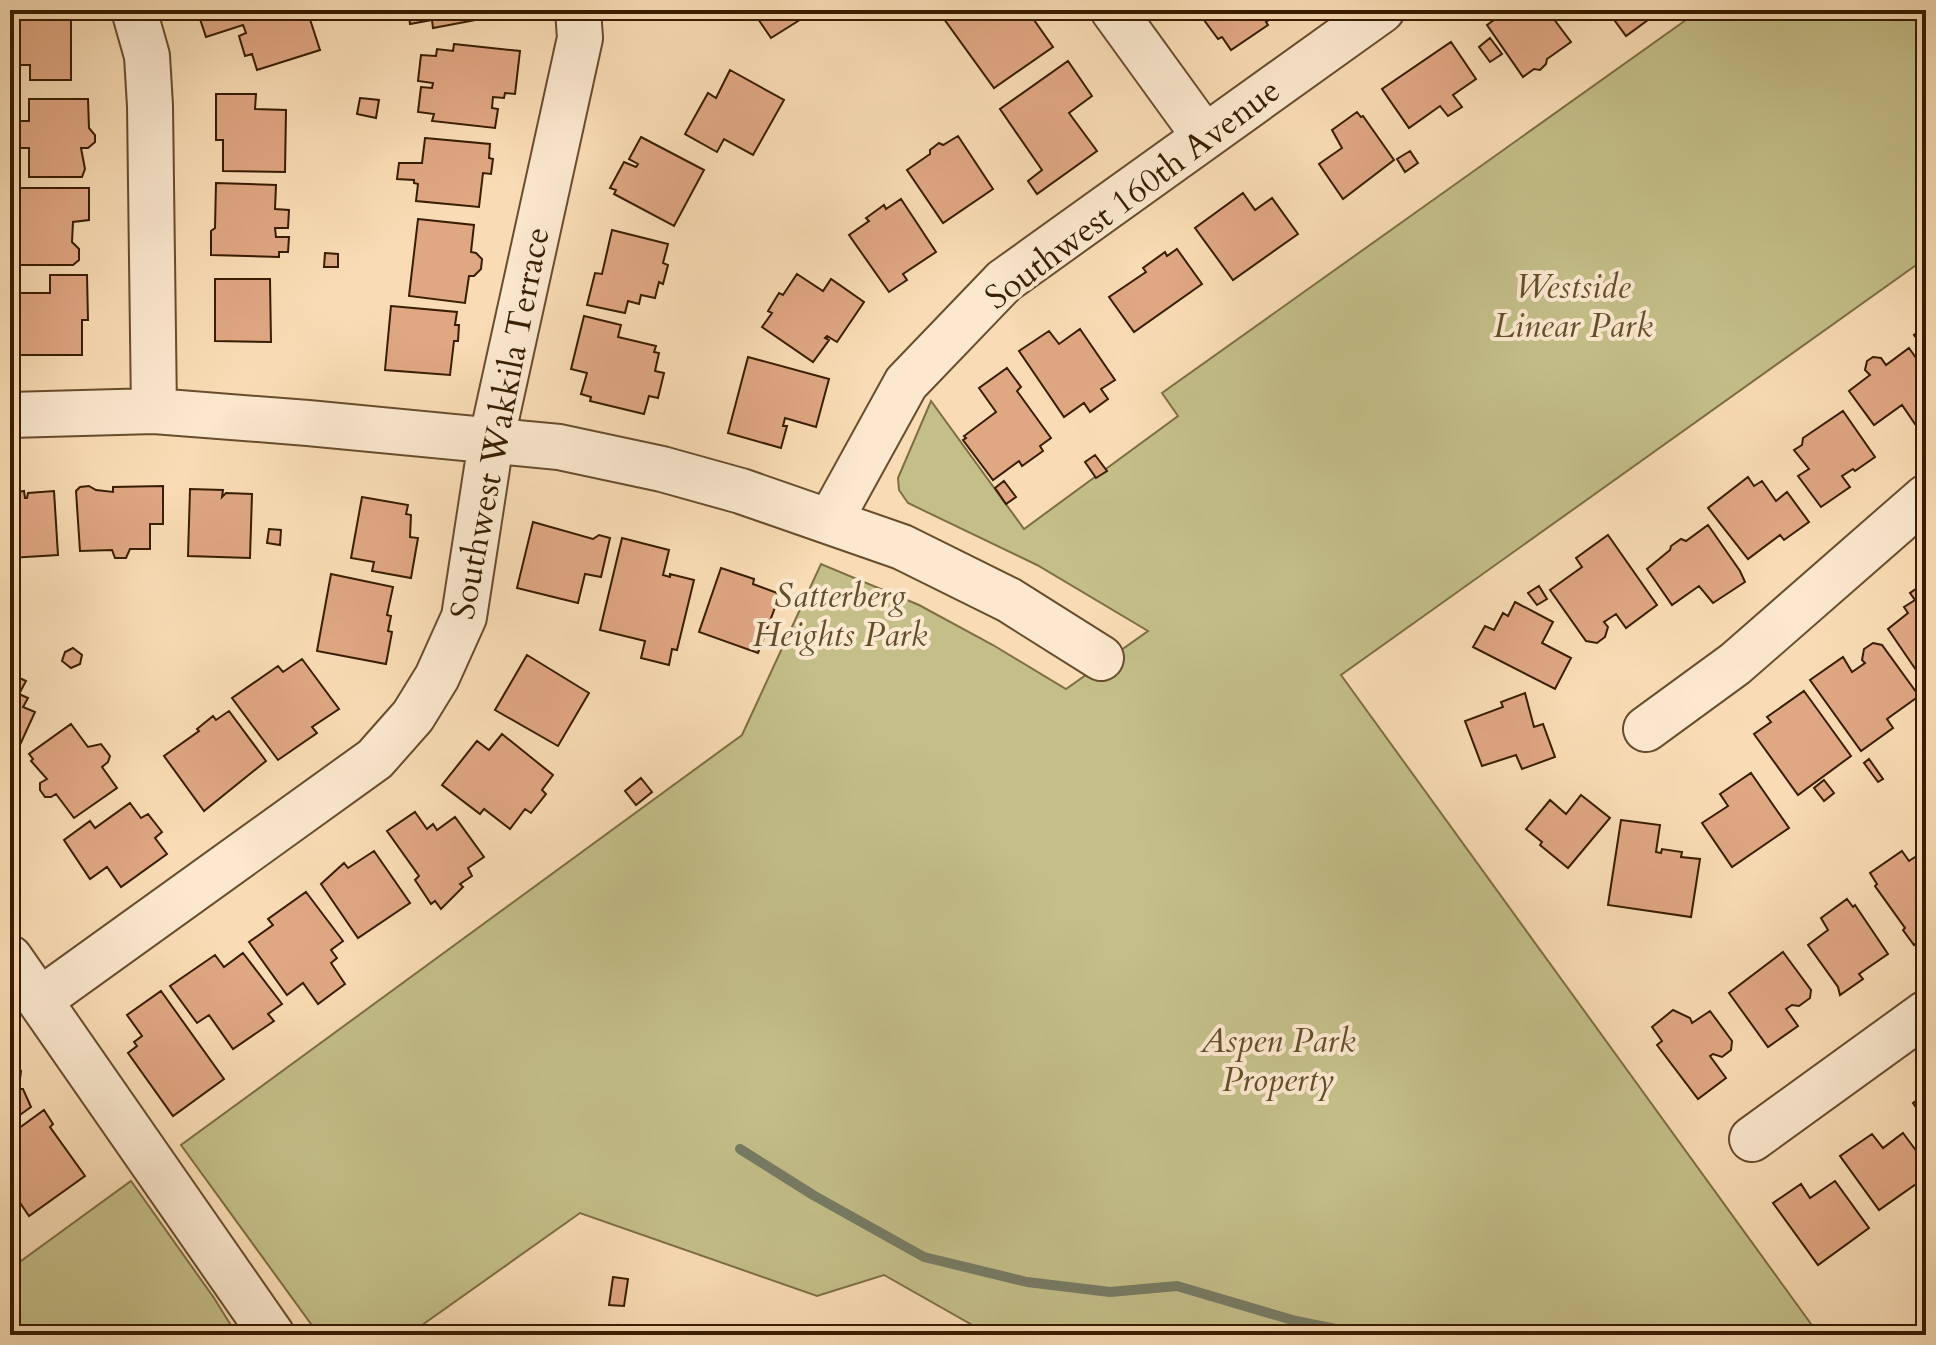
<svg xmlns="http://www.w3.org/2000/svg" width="1936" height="1345" viewBox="0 0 1936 1345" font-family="Cardo,serif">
<rect width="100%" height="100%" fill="#f9dcb5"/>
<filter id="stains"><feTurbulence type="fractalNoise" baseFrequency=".0025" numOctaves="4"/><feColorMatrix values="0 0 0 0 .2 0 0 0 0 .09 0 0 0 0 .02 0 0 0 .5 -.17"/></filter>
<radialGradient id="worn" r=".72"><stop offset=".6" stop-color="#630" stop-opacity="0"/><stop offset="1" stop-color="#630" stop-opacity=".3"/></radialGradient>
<path fill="#c4bf89" stroke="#7e6e44" stroke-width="2" d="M1700,10H1926V258L1341,675L1819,1335H990L884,1275L817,1296L580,1213L408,1335H319L181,1145L742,735L821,564L919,605L993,645L1066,689L1148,631L1037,565L908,503L899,490L898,478L931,401L1024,529L1178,416L1162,393Z
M131,1181L214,1298L237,1335H10V1269Z"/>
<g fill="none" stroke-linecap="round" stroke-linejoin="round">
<path stroke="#767c65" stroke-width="10" d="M740,1149L813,1195L924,1257L1027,1282L1110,1292L1177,1286L1296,1321L1365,1335"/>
</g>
<path fill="#e0a783" stroke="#381d00" stroke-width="2" d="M10,10H64L62,12L71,13V80H30V65H10Z
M197,10H307L320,50L257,70L252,54L245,56L239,36L246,33L243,25L206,37Z
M408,10H496L497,16L433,28L432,20L410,24Z
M752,10H813L814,11L771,38Z
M957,10H1015L1018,14L1027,10L1053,47L994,88L944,19Z
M1191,10H1210L1197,19Z
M1218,10H1281L1282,11L1266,22L1268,25L1231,50L1222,37L1218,39L1204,20Z
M1508,10H1525L1531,18L1542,10H1547L1571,42L1547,59L1546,64L1540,70L1534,69L1523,77L1487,25Z
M1607,10H1651L1648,12L1652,17L1626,36Z
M1490,38L1502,54L1490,62L1479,47Z
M1451,42L1476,79L1453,95L1462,107L1448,116L1440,106L1409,128L1382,89Z
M454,44L520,51L515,94L505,93L504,98L493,97L492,108L498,109L495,128L432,121L434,114L418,112L421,87L432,88L433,83L418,81L421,55L436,56L437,49L453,51Z
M1068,61L1092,96L1069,113L1097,151L1037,194L1028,181L1042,170L1000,109Z
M730,70L784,100L753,155L724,139L717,152L685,134L708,93L716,98Z
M216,94H256L255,109L286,110L285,172L223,171V140H216Z
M360,98L379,100L376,118L357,114Z
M29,99H88L89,128L95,135V142L88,148H81L85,169L82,177H29V148H11V121H29Z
M1357,112L1361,117L1363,116L1394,160L1343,199L1319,164L1342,148L1332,130Z
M958,136L993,189L943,223L907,170L930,154V150L939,143L943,145Z
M641,137L704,170L674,226L614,194L616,190L610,188L624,162L636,167L638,164L629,159Z
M425,138L490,144L489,158L493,159L491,174L483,173L479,207L416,201L418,184L414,183V180L397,179L399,163H422Z
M1410,151L1418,163L1405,172L1397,159Z
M216,183L276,185L275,209L289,210L288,228H275L276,237H289L288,252H279V257L211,255V231L215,228Z
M16,188H89V220L73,222L72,242L79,249V260L73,265H16Z
M1243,193L1255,210L1272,198L1298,234L1233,280L1195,228Z
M901,199L936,252L903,274L907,280L889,292L849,235L869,221L866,218L884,205L886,209Z
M418,219L474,225L471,252L476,253L482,259L481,269L474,276H469L465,303L409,296Z
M612,230L668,244L663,263L668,265L663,284L659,282L655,298L641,295L639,304L628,301L625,313L587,305L595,273L602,274Z
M1177,249L1202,284L1134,332L1109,297L1146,272L1143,268L1165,252L1167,256Z
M325,253L338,254V267H324Z
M797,274L823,291L831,279L864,302L837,342L827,336L825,338L829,340L813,362L762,327L772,313L768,311L779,293L783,295Z
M50,275H87L88,320H82V355H18V293H50Z
M215,279H270L271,342L215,341Z
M391,306L457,312L455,325H459L458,341H454L450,375L385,370Z
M584,316L621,325L618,337L656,346L654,352L659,353L655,371L664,373L658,398L649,396L644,414L590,401L591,397L581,394L587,373L571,369Z
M1926,326V351L1914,335Z
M1080,329L1115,380L1101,389L1108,399L1090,412L1084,403L1064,417L1019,351L1049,331L1059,344Z
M1909,348L1926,372V415L1915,424L1902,405L1874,425L1849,391L1870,375L1865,370L1867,361L1873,357L1881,358L1886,365Z
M748,357L829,379L816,427L785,418L783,426H787L781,448L728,433Z
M1007,368L1021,387L1017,391L1051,438L1040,446L1043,451L1022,466L1019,461L993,480L963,440L966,438L964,436L996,412L979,388Z
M1843,411L1875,457L1855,471L1853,469L1842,476L1850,487L1821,507L1798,476L1809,469L1794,450L1802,445L1803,438Z
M1095,455L1107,471L1096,478L1085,462Z
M1748,477L1754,486L1762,481L1776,501L1787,492L1809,522L1784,540L1780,535L1748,559L1708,508Z
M1004,481L1016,497L1006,504L995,488Z
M89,486L96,490L113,492V487L163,486V524H150V549H130L126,558H115L112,550L80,551L76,491L80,487Z
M17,489V492L24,491L25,498H27L28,493L54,491L58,555L10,558V490Z
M190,489L223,490L222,497L226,493L252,494L250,558L188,556Z
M362,497L408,505L406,514L411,515L410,537L418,538L411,578L372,571L374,562L351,558Z
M533,522L593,539L599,535L610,538L601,577L585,574L578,603L517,588Z
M1708,525L1740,571L1745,582L1713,603L1699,586L1672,605L1647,569L1670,550L1671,546L1681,539L1686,541Z
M269,529L281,530L280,545L267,543Z
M1608,535L1657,605L1626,628L1616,614L1604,622L1608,627L1605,637L1597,643L1586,641L1550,590L1582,567L1576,558Z
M622,538L669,550L663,575L670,577V574L694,580L677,650L672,649L669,665L641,658L645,641L600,630Z
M721,568L754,579L753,584L780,594L758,653L699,632Z
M331,574L393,587L387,615L391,616L388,631L392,632L386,664L317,651Z
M1926,582V664L1916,670L1888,629L1908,613L1904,607L1915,600L1910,593Z
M1539,586L1547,599L1537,605L1528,593Z
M1515,602L1553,622L1542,643L1571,658L1555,689L1473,647L1485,626L1494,630L1503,613L1508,616Z
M1873,643L1882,645L1919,696L1887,719L1893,728L1861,751L1810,680L1843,657L1852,672L1865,663L1862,660L1864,649Z
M73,648L82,655L80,664L71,668L62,661L65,652Z
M527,655L589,693L558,746L495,710Z
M302,659L339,709L312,727L317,733L278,760L232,698L278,666L283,672Z
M10,669L13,670L11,674L26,681L19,694L28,698L23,707L35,712L19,747L10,743Z
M1804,691L1851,756L1798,795L1754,734L1771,722L1767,717Z
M1525,693L1534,727L1543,724L1555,757L1522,769L1516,755L1482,766L1465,721L1503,707L1501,702Z
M229,711L266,761L204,811L164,756L199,731L197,729L213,716L216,720Z
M71,724L88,747L101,744L110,756L108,762L102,767L117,788L74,818L56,794L51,797H45L40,790V783L47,779L31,761L33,759L29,754Z
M502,734L553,775L542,790L546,794L531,813L525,809L510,829L484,809L480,814L442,785L477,741L489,750Z
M1869,759L1883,779L1878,782L1864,763Z
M1751,773L1789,828L1732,867L1702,823L1728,806L1720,794Z
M641,778L652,792L636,805L625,791Z
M1824,780L1834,793L1824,801L1814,788Z
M1581,795L1610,818L1568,868L1540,845L1542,842L1526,829L1550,800L1566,814Z
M130,803L141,818L148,814L162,832L155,838L167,854L121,887L107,867L90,879L64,840L90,821L95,828Z
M415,812L427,829L433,824L437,830L455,817L484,857L468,868L472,876L460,884L463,887L441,909L435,901L431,904L415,880L419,876L387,831Z
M1621,820L1660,825L1656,852L1661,853L1662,849L1682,852L1681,857L1700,859L1691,917L1608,905Z
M374,851L410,903L358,938L321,884L344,863L348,868Z
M1902,851L1909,861L1924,851L1926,853V936L1914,945L1903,930L1905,928L1875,886L1877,884L1870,873Z
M306,892L343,941L331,950L337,958L331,963L345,984L318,1004L303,983L287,995L249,942L273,925L268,919Z
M1847,899L1853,907L1855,905L1888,954L1859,974L1863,979L1840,995L1838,987L1808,945L1828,930L1821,918Z
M1783,952L1811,990L1810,998L1799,1006L1792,1005L1786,1009L1798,1026L1768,1047L1729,993Z
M243,953L282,1004L268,1014L274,1021L233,1049L209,1015L197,1023L170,986L215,955L224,967Z
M161,991L224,1079L173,1116L128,1053L137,1046L134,1042L142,1036L127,1015Z
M1673,1010L1690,1018L1692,1023L1710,1011L1732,1041L1731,1050L1722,1057L1713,1054L1710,1056L1726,1078L1698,1099L1657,1045L1662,1041L1652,1027Z
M10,1063L17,1065L21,1071L20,1079L14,1083L18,1089H23L31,1107L10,1122Z
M1926,1094V1122L1913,1103Z
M44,1110L53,1124L50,1127L85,1176L29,1216L10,1188V1152L19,1146L11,1134Z
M1903,1133L1926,1164V1177L1879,1210L1840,1156L1872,1134L1883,1148Z
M1835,1181L1869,1228L1818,1265L1773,1203L1801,1184L1810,1198Z
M613,1277L628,1279L624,1306L609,1305Z
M618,1325L672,1335H616Z"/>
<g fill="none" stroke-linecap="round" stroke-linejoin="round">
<g stroke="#684d2d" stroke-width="48">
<path id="minor" d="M134,10L147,56L150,106L154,411
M1113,10L1205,137
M10,415L154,411L308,423L559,447L662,469L741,491L902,547L1009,600L1101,658
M830,521L906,383L1004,281L1382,10
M1646,729L1735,664L1926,497
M10,958L272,1335
M40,1000L375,759L413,716L437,677L464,617L491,442L580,38L578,10
M1752,1139L1926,1013"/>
</g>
<use href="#minor" stroke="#fbe8cf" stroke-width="44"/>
</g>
<g text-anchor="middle" stroke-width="8" stroke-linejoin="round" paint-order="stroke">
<g font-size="34" fill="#381d00" stroke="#fbe8cf">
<text transform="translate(1132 193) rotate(-37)" y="12">Southwest 160th Avenue</text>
<text transform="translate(499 423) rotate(-79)" y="12">Southwest Wakkila Terrace</text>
</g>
<g font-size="34" font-style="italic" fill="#624e29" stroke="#fbe8cf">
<text x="1573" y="298">Westside<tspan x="1573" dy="39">Linear Park</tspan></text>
<text x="840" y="607">Satterberg<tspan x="840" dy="39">Heights Park</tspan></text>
<text x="1278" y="1052">Aspen Park<tspan x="1278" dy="39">Property</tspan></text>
</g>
</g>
<rect width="1936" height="1345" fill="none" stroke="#f9dcb5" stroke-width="40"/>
<rect x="12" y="12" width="1912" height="1321" fill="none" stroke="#381d00" stroke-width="4"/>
<rect x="20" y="20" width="1896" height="1305" fill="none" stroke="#381d00" stroke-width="2"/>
<rect width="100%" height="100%" filter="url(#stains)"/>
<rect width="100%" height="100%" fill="url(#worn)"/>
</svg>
